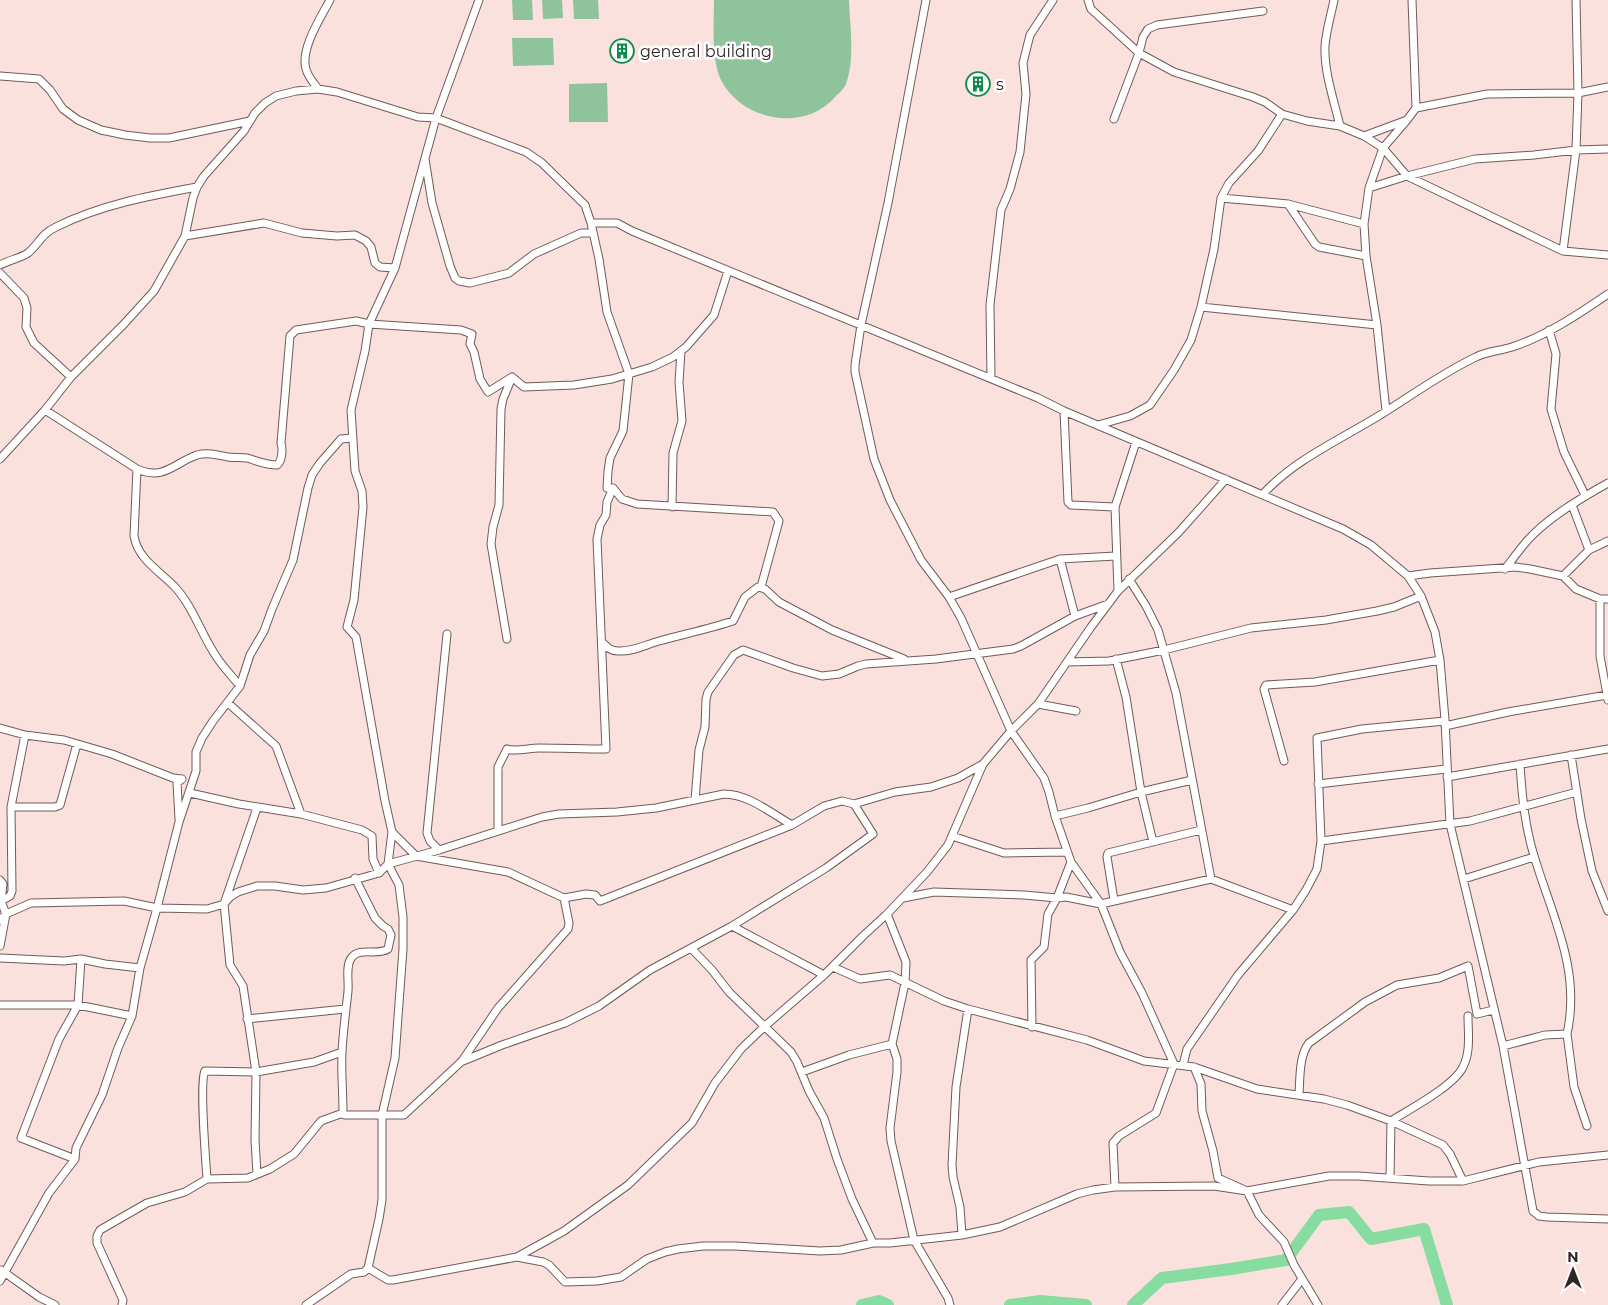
<svg xmlns="http://www.w3.org/2000/svg" width="1608" height="1305" viewBox="0 0 1608 1305" font-family="Montserrat,sans-serif">
<rect width="100%" height="100%" fill="#fbe1de"/>
<path fill="#8fc39c" d="M512,0H532L533,20H513Z
M542,0H562L563,18L543,19Z
M573,0H598L599,19H574Z
M714,0H849C850,25 855,60 846,84C844,89 838,94 834,98C803,133 741,120 721,80C711,59 714,23 714,0Z
M512,38H553L554,65L513,66Z
M607,83L608,122H569V84Z"/>
<g fill="none" stroke-linecap="round" stroke-linejoin="round">
<path stroke="#87dda0" stroke-width="12" d="M862,1305L879,1301L888,1305
M1010,1305L1040,1301L1086,1305
M1133,1305L1162,1278L1231,1269L1286,1260L1319,1215L1349,1212L1371,1239L1424,1229L1447,1305"/>
<g stroke="#705b58" stroke-width="9">
<path id="minor" d="M926,0L888,203L861,325L855,365V372L874,459L890,500L921,560L949,597L961,618L1011,731L1044,778L1049,792L1055,816L1071,862L1101,904L1120,952L1142,993L1174,1064L1156,1113L1119,1136L1113,1143L1115,1187
M1088,0L1091,9L1139,53L1174,72L1253,97L1265,102L1282,114L1307,121L1340,126L1364,136L1383,148L1407,176L1563,251L1608,255
M1334,0C1331,15 1326,31 1325,46C1324,73 1334,100 1340,126
M0,76L39,79L50,90L63,109L78,120L101,130L125,135L150,138H169L250,121
M318,89C314,83 308,77 306,69C300,49 321,17 330,0
M1416,108L1487,94L1578,93L1608,87
M1114,119L1139,53L1143,37L1148,29L1157,25L1263,11
M1364,136L1407,120L1416,108L1412,0
M425,159L432,203L450,266L455,278L459,281L470,283L509,273L534,254L581,233H593
M1369,188L1407,176L1475,159L1534,155L1576,150L1608,149
M1221,198L1288,204L1364,224
M1288,204L1315,244L1319,247L1366,256
M185,236L264,223L302,233L337,236L355,235L366,241L371,247L375,263L380,267L395,268
M1563,251L1576,150L1578,93L1576,0
M0,265C9,260 21,258 28,253C39,244 41,234 56,227C100,205 148,196 197,187
M0,273L24,298L27,308L26,327L34,343L71,377
M1201,307L1377,325
M1549,330L1556,354L1551,409L1564,452L1585,495
M991,378L990,305L1001,210L1010,189L1020,152L1026,94L1023,63L1030,35L1053,0
M45,410L137,469C164,481 174,463 197,455C208,452 218,455 228,457C234,458 240,457 247,458C257,461 266,465 277,465C282,461 283,450 281,443L290,336L296,330L356,321L369,324L461,330L472,334L470,344L474,352L480,379L488,392L512,377L524,387L574,385L612,379L652,367L673,357L686,347L714,315L728,271
M1064,411L1068,502L1071,505L1115,507
M1386,411L1377,325L1366,256L1364,224L1369,188L1383,148L1407,120
M1098,425L1130,416L1150,405L1174,370L1191,340L1201,307L1214,249L1221,198L1229,183L1258,151L1282,114
M0,459L45,410L71,377L124,324L154,291L185,236L193,198L197,187L204,176L244,131L255,113L265,103L276,96L296,91L318,89L337,92L418,117L436,118L526,152L542,163L585,205L591,223H617L632,231L1038,398L1064,411L1343,529L1371,545L1408,576L1421,596L1435,632L1440,660L1445,720L1450,824L1503,1046L1533,1211L1539,1216L1547,1217L1608,1219
M137,469L134,536C138,559 158,570 174,586C192,605 200,631 214,653C221,665 231,675 240,686
M613,488L622,499L637,504L773,512L779,521L761,587
M1263,494C1296,458 1344,438 1385,412C1415,393 1444,372 1476,357C1487,351 1500,351 1512,347C1546,336 1579,314 1608,294
M1572,505L1589,550
M672,507L673,453L682,421L679,382L681,351
M1060,559L1075,616
M1505,569C1512,560 1519,550 1527,541C1547,518 1581,498 1608,483
M1408,576L1430,573L1516,567L1530,569L1563,576L1576,589L1600,599H1608
M1563,576L1589,550L1608,541
M1129,579L1146,606L1158,630L1176,693L1211,879
M1118,591L1115,507L1136,442
M949,597L1060,559L1116,556
M1600,599V656L1608,700
M507,639L491,544L493,527L499,505L501,409L503,399L512,377
M602,642C607,647 610,651 618,651C632,652 645,645 659,641C684,634 709,629 733,621L745,597L758,587L765,589L779,602L832,630L904,659
M1116,659L1126,697L1141,792L1153,842
M1067,662L1109,661L1164,650L1251,628L1326,620L1377,611L1394,607L1421,596
M228,703L276,746L301,814
M1038,704L1076,711
M1445,726L1508,712L1607,695
M0,728L25,735L64,740L112,754L173,778L182,779
M1571,755L1581,819L1592,871L1608,911
M1284,761L1264,689L1266,685L1315,682L1440,660
M1447,777L1608,749
M1318,784L1446,769
M190,793L239,804L301,814L362,830L372,836L373,859L379,873
M695,800L699,750L705,727L706,699L708,692L734,655L743,650L793,668L822,676L839,674L858,666L866,664L936,659L1013,649L1021,646L1075,616L1108,604
M11,807H55L60,805L77,744
M1055,816L1088,808L1141,792L1192,780
M179,819L177,783L182,779
M498,831V767L507,749C514,752 530,748 539,748C561,748 584,749 606,749L597,539L600,525L606,515L607,502L613,488H607L608,471L610,458L623,431L629,374L607,312L599,259L591,223
M392,832L416,856L508,872L564,898L586,894L595,895L600,901L792,825L824,806L842,801L854,804L895,792L931,787L958,778L983,764
M952,836L1004,853L1067,852
M1321,841L1317,738L1362,729L1445,721
M439,850L430,841L427,833L447,634
M1464,879L1534,857
M0,880L3,884L1,901L6,914L0,946
M903,898L934,892L1024,895L1057,898L1066,897L1101,904L1211,879L1293,910
M1114,900L1107,857L1108,853L1201,830
M1,901L10,896L12,891L11,807L25,735
M887,914L906,962L905,983L892,1044L897,1059V1072L890,1128L891,1141L914,1240L948,1298L950,1305
M0,920L6,914L31,903L124,901L157,908L207,909L224,904L257,808
M732,926L824,975
M691,948L712,970L729,992L791,1052L797,1062L809,1091L824,1118L837,1159L852,1199L873,1243
M0,958L64,961L81,959L105,964L140,968
M833,967L860,979L890,975L944,1001L968,1009L1087,1040L1144,1061L1194,1067L1257,1089L1324,1099L1347,1105L1391,1121L1443,1145L1450,1154L1463,1181
M0,1005H78L132,1016
M247,1019L345,1009
M1032,1027L1031,960L1044,947L1048,914L1057,898L1071,862
M1567,1034L1574,1087L1587,1126
M1503,1046L1545,1035L1567,1034C1581,970 1553,918 1535,859C1525,828 1522,796 1520,764
M463,1061L502,1045L565,1023L599,1006L650,970L732,926L826,868L873,834L854,804
M1183,1065L1187,1049L1238,975L1293,910L1306,890L1317,869L1321,841L1470,821L1577,792
M1194,1067L1201,1084L1202,1111L1213,1151L1218,1178L1247,1191L1259,1215L1284,1242L1294,1265L1318,1305
M802,1072L849,1055L892,1044
M1299,1095C1300,1079 1299,1055 1309,1043L1365,1002L1397,985L1439,978L1468,966L1477,1014L1493,1010
M343,1113C343,1092 341,1072 342,1052C343,1031 346,1011 348,991C349,981 345,965 352,957C360,947 378,956 388,949L391,935L388,929L383,926L375,918L355,878
M75,1159L21,1138L59,1039L78,1005L81,959
M257,1174L255,1140L256,1072L243,986L230,965L224,904L230,897L238,892L257,886H275L303,890L326,888L379,873L388,864L439,850L542,817L559,814L617,812L656,808L724,794C748,794 771,813 792,825
M1390,1178L1391,1121C1410,1109 1454,1086 1463,1067C1471,1052 1468,1032 1468,1016
M207,1179C206,1162 199,1082 205,1071L256,1072L314,1062L342,1052
M962,1235L960,1207L953,1177L952,1165L956,1087L968,1009
M517,1257L564,1231L628,1185L692,1123L715,1083L741,1049L765,1026L824,975L863,936L887,914L927,872L948,845L983,764L1011,731L1038,704L1091,627L1118,591L1179,532L1226,479
M368,1268L388,1280H393L517,1257L543,1262L549,1265L565,1282L597,1281L621,1277L647,1259L665,1252L678,1249L703,1246H735L820,1251L841,1250L873,1243H890L962,1235L1000,1227L1077,1194L1093,1190L1115,1187L1214,1186L1247,1191L1329,1176H1358L1429,1181H1463L1539,1162L1608,1155
M1,1270L39,1297L55,1305
M0,1281L49,1193L75,1159L76,1148L102,1095L118,1048L132,1016L140,968L157,908L179,822L196,771V752L202,738L213,721L240,686L250,655L264,631L272,609L293,560L308,488L312,475L320,463L341,439L352,438
M122,1305L123,1300L97,1243V1236L100,1230L147,1203L185,1192L207,1179L248,1178L270,1169L294,1154L321,1121L343,1113L344,1115H404L462,1061L498,1008L568,929L569,923L564,898
M306,1305L351,1274L364,1272L368,1268L379,1219L382,1200V1115L395,1058L403,949V917L399,885L388,864L392,832L385,801L356,637L347,627L354,600L363,507L362,491L355,471L351,410L365,351L369,324L395,268L436,118L479,0
M1282,1305L1302,1279"/>
</g>
<use href="#minor" stroke="#fff" stroke-width="7"/>
</g>
<defs>
<g id="building-ring" transform="scale(1.25)"><circle r="9.5" fill="#fff" stroke="#0b8d49" stroke-width="1.5"/><path d="M-4-6H4V6H1V3H-1V6H-4ZM-2.5-4.3h1.7v1.8h-1.7ZM.8-4.3h1.7v1.8H.8ZM-2.5-1h1.7V.8h-1.7ZM.8-1h1.7V.8H.8Z" fill="#0b8d49"/></g>
</defs>
<g fill-rule="evenodd">
<use href="#building-ring" x="622" y="51"/>
<use href="#building-ring" x="978" y="84"/>
</g>
<g text-anchor="middle" stroke-width="5" stroke-linejoin="round" paint-order="stroke">
<g font-size="16" fill="#2f2625" stroke="#fff" text-anchor="start">
<text x="640" y="57">general building</text>
<text x="996" y="90">s</text>
</g>
</g>
<g transform="translate(1573 1270)" stroke="#ffffff" stroke-width="4" paint-order="stroke">
<path d="M0-4L9 19L0 12L-9 19Z" fill="#2f2625"/>
<text y="-8" font-size="14" font-weight="bold" text-anchor="middle" fill="#2f2625">N</text>
</g>
</svg>
